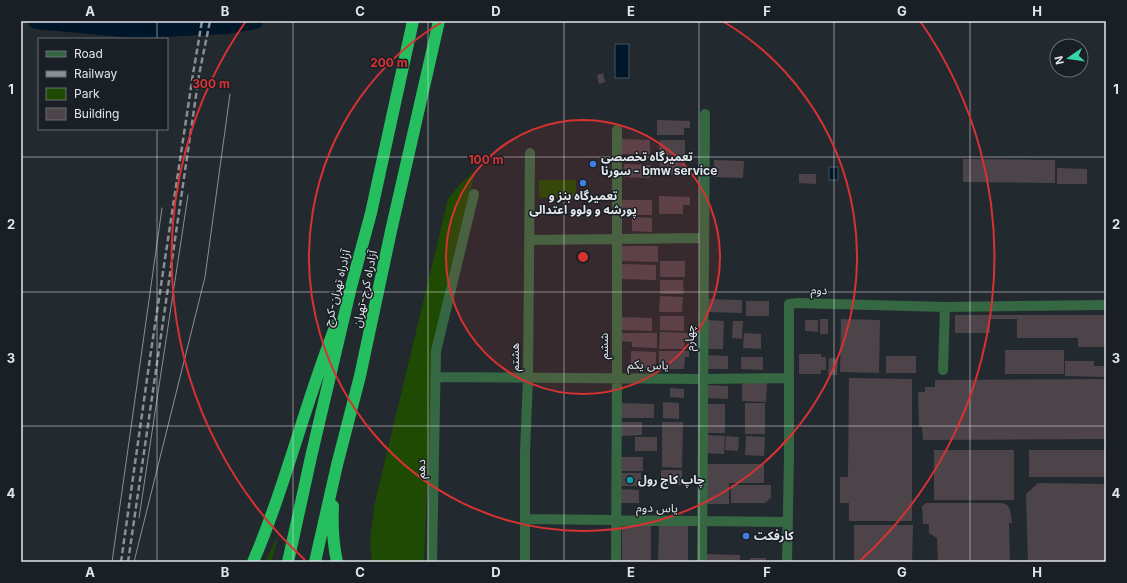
<svg xmlns="http://www.w3.org/2000/svg" width="1127" height="583" viewBox="0 0 1127 583" font-family="Inter,'Noto Sans Arabic',sans-serif">
<rect width="100%" height="100%" fill="#22292f"/>
<path fill="#1f4a04" d="M475,171L455,253L432,376L424,562H372L370,540L375,502L448,199L461,183Z
M539,180H576V197L539,198Z
M279,534L271,562H265Z"/>
<path fill="#001629" stroke="#445463" d="M615,44H629V78H615Z
M829,167H838V180H829Z"/>
<g fill="none" stroke-linecap="round" stroke-linejoin="round">
<path stroke="#001629" stroke-width="16" d="M36,21L135,30L228,26L255,21"/>
</g>
<path fill="#4d444a" d="M603,73L605,82L599,84L597,75Z
M657,120L690,121V128H684V135H657Z
M622,139L650,140V154H622Z
M660,140H685V156L659,155Z
M660,158L685,159L684,175L660,174Z
M963,159L1055,160V183L963,182Z
M714,160L744,161L743,178L714,177Z
M624,164L651,165L650,178L623,177Z
M1057,168L1087,169V184H1057Z
M799,174H816V184L799,183Z
M659,196L690,197V205H683V214H659Z
M621,200H652V215H622Z
M632,217L652,218V232L632,231Z
M622,246H658V262L622,261Z
M660,261H685V277H660Z
M622,264L656,265V280L622,279Z
M660,280H683L684,294H660Z
M660,296L683,297L682,312H659Z
M706,299L742,300V313L706,312Z
M746,301H769V316H746Z
M955,315H1106V347H1078V338H1017V319H990V333H955Z
M660,316H684V331L660,330Z
M621,317L652,318V331L621,330Z
M820,319H828V334H820Z
M841,319L880,320L879,373L840,372Z
M708,320L724,321L723,349H707Z
M805,320H818V332L805,331Z
M733,321H743L742,339L732,338Z
M660,332L689,333V339H685L684,349H659Z
M620,333H657V348L632,347V342L620,341Z
M744,333L761,334V349L743,348Z
M1005,350H1064V374H1005Z
M631,351L656,352V368H631Z
M659,351H689V357H685L684,369H659Z
M799,354H821V357H826V370H821V374H799Z
M705,355L728,356V369H708Z
M886,356H916V373H886Z
M741,357H763V370L741,369Z
M829,358H838L837,375H828Z
M1065,361H1094V366H1106V377L1065,376Z
M849,378L912,379V521H849V503H840V477H848Z
M1106,379V439L923,440L922,427H919L918,392H925V387H935V380Z
M742,383H767L766,402L742,401Z
M707,385L728,386V399L706,398Z
M670,388L684,389V398L670,397Z
M663,402L679,403V419L663,418Z
M620,403L654,404V418H620Z
M745,403H765V434H745Z
M705,404H725V433H705Z
M619,422H642V435L620,436Z
M662,422H683L682,468L662,467Z
M706,435L725,436L724,454L705,453Z
M726,436L739,437L738,451L725,450Z
M746,436L765,437L764,456L745,455Z
M635,437H657V451H635Z
M934,450H1014V500H934Z
M1029,450H1106V477H1029Z
M620,457H643V471H620Z
M706,464H764V483H729V504H706Z
M661,470H682V485L661,486Z
M619,473H641V486H619Z
M1038,483L1106,484V562H1028L1026,494Z
M731,485H771V498L765,503H731Z
M620,489L639,490V503H620Z
M926,503H1002L1007,505L1010,509L1012,523H1009L1010,562H938L937,538L929,533V524H923L922,506Z
M622,525L651,526V562H622Z
M854,525H913L912,562H854Z
M659,526H688V562H658Z
M704,554L740,555V562H704Z
M750,558H766V562H750Z"/>
<g fill="none" stroke-linecap="round" stroke-linejoin="round">
<path stroke="#356842" stroke-width="10" d="M529,240L704,238
M943,370L945,307
M435,377L703,379L789,378
M525,519L788,522
M432,562L436,351L474,194
M525,562V452L528,378L530,153
M616,562L617,378V130
M702,562L705,114
M787,562L789,457V304L798,303L945,307L1106,305"/>
<path stroke="#25bf5f" stroke-width="12" d="M333,506C332,525 333,543 337,562
M253,562C286,485 305,403 336,325
M288,562L311,457L351,287L371,213L413,21
M315,562L337,465L360,376L391,231L439,21"/>
<path stroke="#898f94" stroke-width="1" d="M139,518L188,195
M112,562L162,208
M134,562L205,277L230,94"/>
<path stroke="#898f94" stroke-width="2.5" stroke-dasharray="6 3" stroke-linecap="butt" d="M121,562L150,358L193,74L202,21
M128,562L199,75L210,21"/>
</g>
<path fill="none" stroke="#e1e6ea" stroke-width="1" stroke-opacity="0.55" d="M157,21V39M293,21V562M428,21V562M564,21V562M699,21V562M834,21V562M970,21V562M157,129V562M21,157H1106M21,292H1106M21,426H1106"/>
<circle cx="583" cy="257" r="137" fill="#d73232" fill-opacity=".12"/>
<g fill="none" stroke="#d73232" stroke-width="2">
<circle cx="583" cy="257" r="137"/>
<path d="M724 22A274 274 0 1 1 442 22"/>
<path d="M305 560A411 411 0 0 1 246 21M920 21A411 411 0 0 1 861 560"/>
</g>
<g fill="#3f7fe0" stroke="#191f25" stroke-width="1.5">
<circle cx="593" cy="164" r="4"/>
<circle cx="583" cy="183" r="4"/>
<circle cx="746" cy="536" r="4"/>
</g>
<circle fill="#0f9aa8" stroke="#191f25" stroke-width="1.5" cx="630" cy="480" r="4"/>
<g text-anchor="middle" stroke-width="3" stroke-linejoin="round" paint-order="stroke">
<g font-size="12" font-weight="bold" fill="#e1e6ea" stroke="#191f25" text-anchor="start">
<text x="601" y="161">تعمیرگاه تخصصی<tspan x="601" dy="14">سورنا - bmw service</tspan></text>
<text x="583" y="200" text-anchor="middle">تعمیرگاه بنز و<tspan x="583" dy="14">پورشه و ولوو اعتدالی</tspan></text>
<text x="638" y="484">چاپ کاج رول</text>
<text x="754" y="540">کارفکت</text>
</g>
<g font-size="12" fill="#e1e6ea" stroke="#191f25">
<text transform="translate(337 288) rotate(-76)" y="4">آزادراه تهران-کرج</text>
<text transform="translate(365 289) rotate(-78)" y="4">آزادراه کرج-تهران</text>
<text transform="translate(819 290) rotate(2)" y="4">دوم</text>
<text transform="translate(690 338) rotate(-90)" y="4">چهارم</text>
<text transform="translate(604 346) rotate(-90)" y="4">ششم</text>
<text transform="translate(515 357) rotate(-90)" y="4">هشتم</text>
<text transform="translate(648 365) rotate(1)" y="4">یاس یکم</text>
<text transform="translate(421 469) rotate(-89)" y="4">دهم</text>
<text transform="translate(657 508) rotate(1)" y="4">یاس دوم</text>
</g>
</g>
<circle cx="583" cy="257" r="6" fill="#d73232" stroke="#191f25" stroke-width="2"/>
<g font-size="12" text-anchor="middle" font-weight="bold" fill="#d73232" stroke="#191f25" stroke-width="3" stroke-linejoin="round" paint-order="stroke">
<text x="389" y="67">200 m</text>
<text x="211" y="88">300 m</text>
<text x="486" y="164">100 m</text>
</g>
<rect width="1127" height="583" fill="none" stroke="#191f25" stroke-width="44"/>
<rect x="38" y="38" width="130" height="92" fill="#191f25" stroke="#696f74"/>
<rect x="46" y="51" width="20" height="6" fill="#356842" stroke="#696f74"/>
<text x="74" y="58" font-size="12" fill="#e1e6ea">Road</text>
<rect x="46" y="71" width="20" height="6" fill="#898f94" stroke="#696f74"/>
<text x="74" y="78" font-size="12" fill="#e1e6ea">Railway</text>
<rect x="46" y="88" width="20" height="12" fill="#1f4a04" stroke="#696f74"/>
<text x="74" y="98" font-size="12" fill="#e1e6ea">Park</text>
<rect x="46" y="108" width="20" height="12" fill="#4d444a" stroke="#696f74"/>
<text x="74" y="118" font-size="12" fill="#e1e6ea">Building</text>
<g transform="translate(1069 58) rotate(257)"><circle r="19" fill="#191f25" stroke="#696f74"/>
<path d="M0-3L7 15L0 10L-7 15Z" fill="#36d4a7"/>
<text y="-6" font-size="11" font-weight="bold" text-anchor="middle" fill="#e1e6ea">N</text>
</g>
<rect x="22" y="22" width="1083" height="539" fill="none" stroke="#e1e6ea" stroke-width="1.5"/>
<g font-size="13" text-anchor="middle" font-weight="bold" fill="#e1e6ea">
<text x="90" y="16">A</text>
<text x="225" y="16">B</text>
<text x="360" y="16">C</text>
<text x="496" y="16">D</text>
<text x="631" y="16">E</text>
<text x="767" y="16">F</text>
<text x="902" y="16">G</text>
<text x="1037" y="16">H</text>
<text x="11" y="94">1</text>
<text x="1116" y="94">1</text>
<text x="11" y="229">2</text>
<text x="1116" y="229">2</text>
<text x="11" y="363">3</text>
<text x="1116" y="363">3</text>
<text x="11" y="498">4</text>
<text x="1116" y="498">4</text>
<text x="90" y="577">A</text>
<text x="225" y="577">B</text>
<text x="360" y="577">C</text>
<text x="496" y="577">D</text>
<text x="631" y="577">E</text>
<text x="767" y="577">F</text>
<text x="902" y="577">G</text>
<text x="1037" y="577">H</text>
</g>
</svg>
